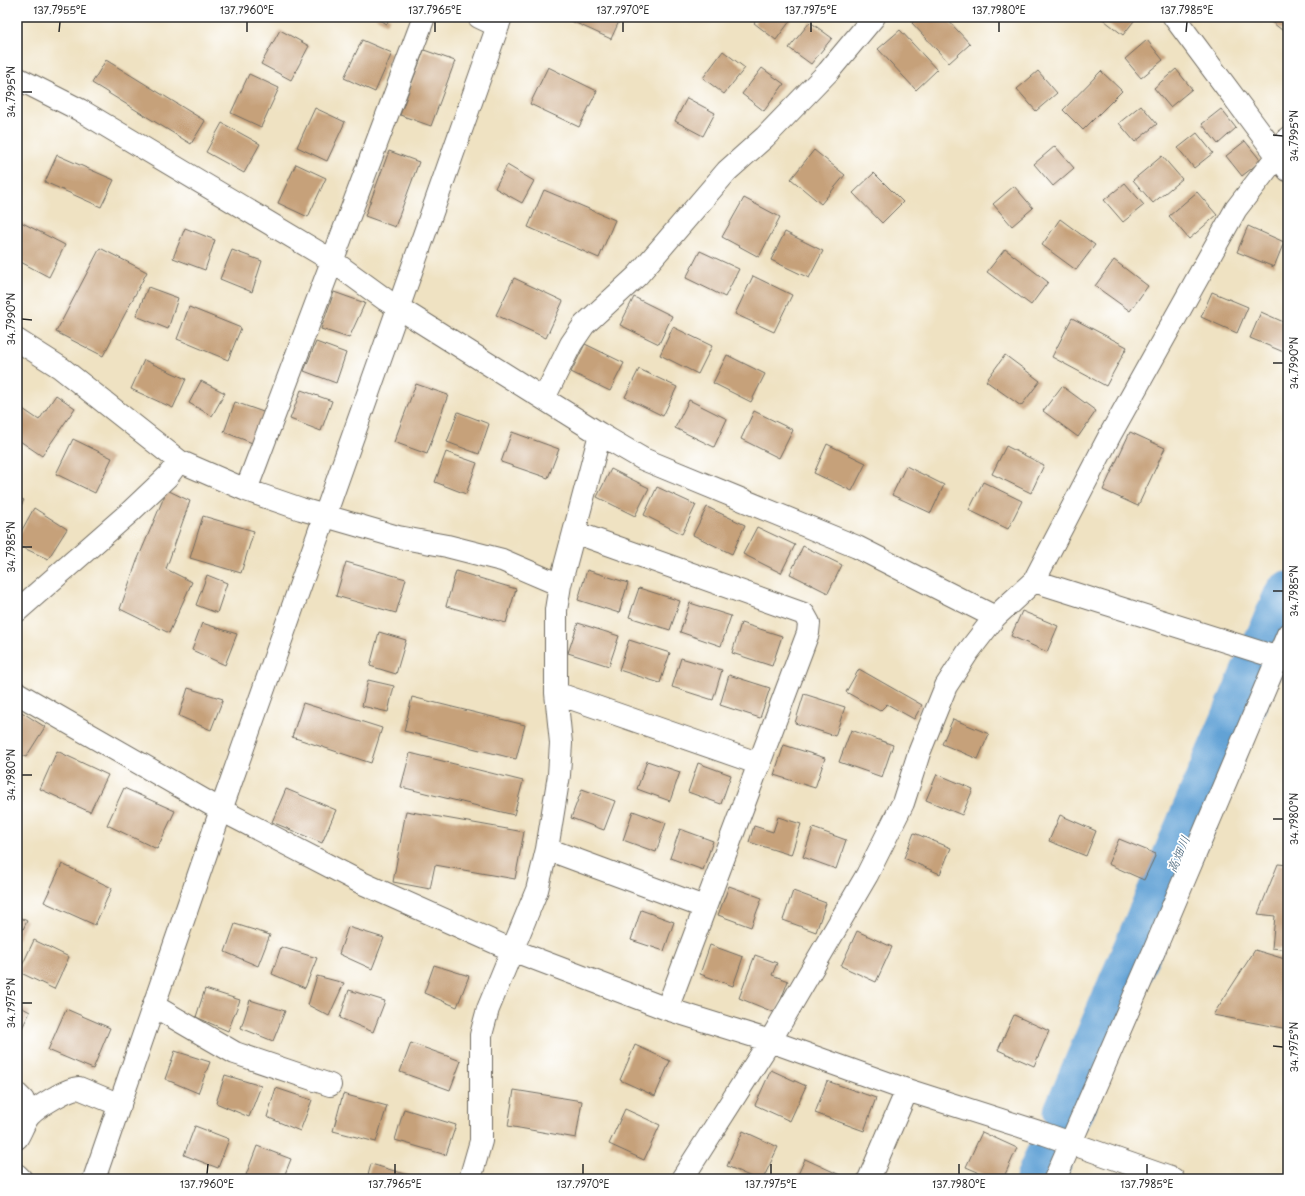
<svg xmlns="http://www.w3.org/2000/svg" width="1305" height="1196" viewBox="0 0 1305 1196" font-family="'Playpen Sans','Klee One',sans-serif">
<rect width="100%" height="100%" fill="#fff"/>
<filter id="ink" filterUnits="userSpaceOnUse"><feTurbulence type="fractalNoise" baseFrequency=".025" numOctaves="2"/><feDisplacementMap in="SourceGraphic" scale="8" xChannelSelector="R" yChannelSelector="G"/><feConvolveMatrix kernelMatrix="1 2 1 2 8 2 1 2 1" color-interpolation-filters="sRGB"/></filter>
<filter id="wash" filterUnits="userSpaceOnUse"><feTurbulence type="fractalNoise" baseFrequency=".012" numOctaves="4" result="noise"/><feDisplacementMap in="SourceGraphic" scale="16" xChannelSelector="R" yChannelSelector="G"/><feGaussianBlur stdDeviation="0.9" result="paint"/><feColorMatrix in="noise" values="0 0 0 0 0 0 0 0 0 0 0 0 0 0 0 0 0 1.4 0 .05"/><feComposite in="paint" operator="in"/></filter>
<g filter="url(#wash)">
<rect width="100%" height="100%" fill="#efe2c2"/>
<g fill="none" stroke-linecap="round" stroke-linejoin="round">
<path stroke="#62a2d5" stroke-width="49" d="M1068,1112L1288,596
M1040,1179L1048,1160"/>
</g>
<g id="blocks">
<path fill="#c6a17a" d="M375,17H390L387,24Z
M563,17H621L611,39Z
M759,17H793L776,40L754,23Z
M918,17H945L970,44L949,63L912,23Z
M1100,17H1137L1123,35Z
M1265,17H1288V23L1282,30Z
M810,22L832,38L811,64L789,48Z
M280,30L309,46L291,80L261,64Z
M900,30L937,70L916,90L878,49Z
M362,40L392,53L375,92L344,78Z
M1147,40L1163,60L1141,78L1125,59Z
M424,50L455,61L431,126L400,115Z
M723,51L745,68L724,94L703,78Z
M106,60L205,121L191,144L92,83Z
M548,67L597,91L579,127L530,104Z
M762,68L784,84L764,111L742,94Z
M1176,69L1192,89L1170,107L1154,88Z
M1038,71L1057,93L1036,111L1017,89Z
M1101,71L1122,91L1083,130L1063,110Z
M249,74L279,88L261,127L231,113Z
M687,98L715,113L703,136L675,121Z
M1141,105L1157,124L1135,142L1119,123Z
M315,108L345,122L327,161L297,147Z
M1221,109L1236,128L1218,144L1202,124Z
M222,123L260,144L244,173L206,152Z
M1197,133L1213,153L1194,168L1178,148Z
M1245,141L1261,161L1242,176L1226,156Z
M1055,146L1074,168L1053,186L1034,164Z
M814,150L845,175L821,204L791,179Z
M389,151L419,162L395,227L365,216Z
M57,155L114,180L101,207L45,182Z
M1162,156L1182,179L1153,203L1133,180Z
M296,164L326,178L308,217L278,203Z
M507,165L534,181L522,203L495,188Z
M874,173L903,202L882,223L853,193Z
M1125,183L1144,205L1123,222L1104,200Z
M1014,186L1033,208L1012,226L993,204Z
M544,190L615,220L599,258L528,227Z
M1197,192L1217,215L1189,239L1169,216Z
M744,198L780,217L759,257L722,237Z
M1060,219L1095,245L1076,270L1042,245Z
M17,220L65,245L49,277L17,260Z
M1248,226L1284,242L1274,267L1237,252Z
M185,228L215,240L205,270L173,258Z
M785,232L823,251L809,278L771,260Z
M100,248L147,272L103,356L56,332Z
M1005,249L1048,282L1031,305L987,272Z
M232,250L262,261L252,292L220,279Z
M700,251L739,269L725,297L686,278Z
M1114,260L1148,286L1130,311L1095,286Z
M753,276L792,295L774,332L735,314Z
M514,278L563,301L546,338L496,315Z
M148,287L178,298L168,329L136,316Z
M334,292L365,303L349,338L321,329Z
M1212,292L1248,307L1237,333L1201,317Z
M634,297L672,316L659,344L620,325Z
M189,307L241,328L228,360L177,339Z
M1261,312L1288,324L1286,353L1250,338Z
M1072,318L1127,347L1106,386L1052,357Z
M673,327L712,346L698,374L660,355Z
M316,342L346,353L336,383L304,371Z
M585,344L624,363L610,391L571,372Z
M727,355L765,374L751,402L713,383Z
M1005,355L1040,381L1021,406L986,381Z
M144,360L186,379L173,408L131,389Z
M639,369L677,387L663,416L625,397Z
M201,381L225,393L212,416L189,403Z
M416,384L448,395L427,454L394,442Z
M1062,386L1096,411L1078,437L1043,411Z
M301,390L332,401L321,431L290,419Z
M56,395L75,408L42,456L17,439V405L39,420Z
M689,400L727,419L714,447L675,428Z
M235,402L266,413L255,444L224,432Z
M754,411L793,430L779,458L741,439Z
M458,412L489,424L479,454L447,442Z
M512,432L559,449L548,478L501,462Z
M1130,432L1165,448L1138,506L1103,490Z
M73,439L112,458L95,493L56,474Z
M827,444L866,463L852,491L814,473Z
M1006,446L1044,465L1031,493L992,474Z
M446,452L477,463L466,494L435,482Z
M906,466L944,485L931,513L892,495Z
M611,469L649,488L635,516L597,497Z
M983,482L1022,501L1008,529L969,510Z
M657,487L696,505L682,534L644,515Z
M167,490L190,501L166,569L192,582L169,633L120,609L137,561Z
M17,497L24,500L17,513Z
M707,507L745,525L732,554L693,535Z
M34,508L67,529L48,559L17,545V539Z
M203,516L254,531L241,573L190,558Z
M757,527L795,545L781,573L743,554Z
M803,546L842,565L828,593L790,574Z
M346,562L406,579L396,613L336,596Z
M587,570L628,583L619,613L578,600Z
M456,571L516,589L506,623L446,606Z
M207,575L227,583L217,613L196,605Z
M639,588L680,601L670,630L629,617Z
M690,603L731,616L721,646L680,632Z
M1022,611L1058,626L1047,652L1011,636Z
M202,623L237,634L225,665L192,650Z
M578,623L619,636L609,666L568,653Z
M741,623L782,636L772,666L732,653Z
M379,632L406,640L396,674L370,666Z
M629,640L670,653L660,683L619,670Z
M681,658L722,670L713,700L672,687Z
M859,669L922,705L914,719L887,704L880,711L846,692Z
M729,675L770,688L760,718L720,705Z
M368,680L394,686L388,712L362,706Z
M188,688L223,699L211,730L179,716Z
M804,694L845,707L835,736L795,723Z
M412,697L525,725L516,759L404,731Z
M303,703L382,728L371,763L292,737Z
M17,709L45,727L26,757L17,753Z
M953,719L989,734L978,759L942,744Z
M851,730L893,745L882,777L839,762Z
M784,745L825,758L815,788L774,775Z
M57,751L108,775L90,812L40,789Z
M410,753L523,781L514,815L401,787Z
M647,761L680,772L670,801L637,789Z
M698,763L731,775L721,804L688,792Z
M937,774L973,789L962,815L926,800Z
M124,788L175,811L157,849L107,825Z
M286,789L336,810L322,843L272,822Z
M582,789L615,801L604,830L571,818Z
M406,811L524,832L515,879L435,865L430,889L393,882Z
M633,811L666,823L656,852L623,840Z
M1060,815L1096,831L1086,856L1049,841Z
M778,817L801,824L791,855L749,842L754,826L773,832Z
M813,828L846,840L836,869L803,857Z
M680,829L713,841L703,870L670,858Z
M914,833L951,848L940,874L904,858Z
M1119,839L1156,854L1144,880L1108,864Z
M62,864L112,888L95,925L44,902Z
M1278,864L1288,865V950L1272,948L1275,916L1258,914Z
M729,886L762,898L751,927L718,915Z
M793,891L826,903L816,932L783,920Z
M641,910L674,922L664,951L631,940Z
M17,916L27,921L17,942Z
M235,924L270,935L258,966L225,952Z
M348,927L384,938L372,969L339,954Z
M857,931L892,947L876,982L841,966Z
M34,940L69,957L54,989L19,972Z
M710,945L743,957L733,986L700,974Z
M281,947L317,958L305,988L272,974Z
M1255,950L1288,960V1029L1213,1015Z
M755,955L777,963L772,975L788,981L776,1013L739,998Z
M434,965L469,976L457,1007L424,993Z
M317,976L344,983L329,1016L308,1005Z
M205,989L240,1000L228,1031L196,1017Z
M349,990L385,1001L373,1032L340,1018Z
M250,1000L285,1011L273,1041L241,1028Z
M17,1005L30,1012L17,1038Z
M66,1009L110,1028L93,1069L48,1050Z
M1014,1015L1049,1031L1034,1066L998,1050Z
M411,1043L461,1061L450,1090L400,1072Z
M635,1045L670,1061L655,1096L620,1080Z
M175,1051L210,1062L198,1093L165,1079Z
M771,1070L806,1086L790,1121L755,1105Z
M225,1075L261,1086L249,1117L216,1103Z
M827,1081L876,1098L864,1131L815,1113Z
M276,1088L312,1100L300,1131L267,1117Z
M514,1090L582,1101L576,1138L508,1126Z
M343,1094L387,1106L376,1142L333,1131Z
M404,1109L456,1125L446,1155L395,1140Z
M625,1109L660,1125L644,1160L609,1144Z
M195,1126L229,1139L218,1168L184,1155Z
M743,1131L778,1147L763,1179H756L727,1166Z
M982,1132L1017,1148L1003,1179H994L966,1167Z
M257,1146L291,1159L283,1179H256L246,1175Z
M805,1159L840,1175L839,1179H796Z
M371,1164L422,1179H367Z"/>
</g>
</g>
<g filter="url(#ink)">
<use href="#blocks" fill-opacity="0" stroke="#706b60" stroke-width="1"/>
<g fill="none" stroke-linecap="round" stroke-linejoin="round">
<g stroke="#706b60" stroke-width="24">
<path id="minor" d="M479,17L498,26
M1174,17L1288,170
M17,78L80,110L331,260L386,300L600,434L643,459L857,547L995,617
M17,340L61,368L179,461L246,490L301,509L398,537L447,546L502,560L560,585
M544,398L571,344L584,325L637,276L727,171L765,137L828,72L874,17
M246,490L424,17
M574,532L804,614L809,623L808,633L667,1009
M1034,581L1288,661
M17,611L130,512L168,476L179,461
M17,693L221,810L362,883L512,950L667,1009L770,1041L907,1090L1045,1134L1173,1179
M556,693L760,764
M547,849L704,907
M154,1006L235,1053L330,1085
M17,1094L23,1100L29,1116
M17,1138C21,1132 24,1122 29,1116C37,1107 68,1088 79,1088L120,1105
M17,1175L21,1179
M470,1179L481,1141V1035L488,1009L537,890L547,849L559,775L561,743L556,693V610L560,585L600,434
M682,1179L770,1041L867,875L903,803L919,753L946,686L968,652L995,617L1034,581L1110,435L1236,209L1277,156L1288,138
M869,1179L907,1090
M1055,1179L1154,951L1288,634"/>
</g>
<g stroke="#706b60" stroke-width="24">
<path id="tertiary" d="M94,1179L221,810L501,17"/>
</g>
<use href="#minor" stroke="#fff" stroke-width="22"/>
<use href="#tertiary" stroke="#fff" stroke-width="22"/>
</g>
</g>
<path fill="none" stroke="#2b2b2b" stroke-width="1.5" d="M59,32L60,22M247,32V22M435,32V22M623,32V22M811,32V22M999,32V22M1186,32L1187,22M22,92H32M1273,135L1283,136M22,319L32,320M1273,363H1283M22,547H32M1273,591H1283M22,775H32M1273,819H1283M22,1003H32M1273,1046L1283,1047M207,1174L208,1164M395,1174V1164M583,1174V1164M771,1174V1164M959,1174V1164M1147,1174V1164"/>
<g text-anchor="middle" stroke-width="3.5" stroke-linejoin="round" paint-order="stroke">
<g font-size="13" font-style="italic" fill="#446177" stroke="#fff">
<text transform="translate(1178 854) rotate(-67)" y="5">高畑川</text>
</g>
</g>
<rect width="1305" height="1196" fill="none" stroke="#fff" stroke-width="44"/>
<rect x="22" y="22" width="1261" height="1152" fill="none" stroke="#2b2b2b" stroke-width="1.5"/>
<g font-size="10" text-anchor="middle" fill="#2b2b2b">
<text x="60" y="14">137.7955°E</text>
<text x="247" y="14">137.7960°E</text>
<text x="435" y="14">137.7965°E</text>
<text x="623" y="14">137.7970°E</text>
<text x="811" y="14">137.7975°E</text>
<text x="999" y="14">137.7980°E</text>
<text x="1187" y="14">137.7985°E</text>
<text transform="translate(11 92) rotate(-90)" y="4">34.7995°N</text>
<text transform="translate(1294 136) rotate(-90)" y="4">34.7995°N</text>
<text transform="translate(11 319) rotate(-90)" y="4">34.7990°N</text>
<text transform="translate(1294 363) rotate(-90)" y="4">34.7990°N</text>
<text transform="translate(11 547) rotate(-90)" y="4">34.7985°N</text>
<text transform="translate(1294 591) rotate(-90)" y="4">34.7985°N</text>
<text transform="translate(11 775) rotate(-90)" y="4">34.7980°N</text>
<text transform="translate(1294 819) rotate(-90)" y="4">34.7980°N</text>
<text transform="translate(11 1003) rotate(-90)" y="4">34.7975°N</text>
<text transform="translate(1294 1047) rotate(-90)" y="4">34.7975°N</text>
<text x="207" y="1188">137.7960°E</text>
<text x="395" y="1188">137.7965°E</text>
<text x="583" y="1188">137.7970°E</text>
<text x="771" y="1188">137.7975°E</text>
<text x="959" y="1188">137.7980°E</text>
<text x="1147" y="1188">137.7985°E</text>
</g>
</svg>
